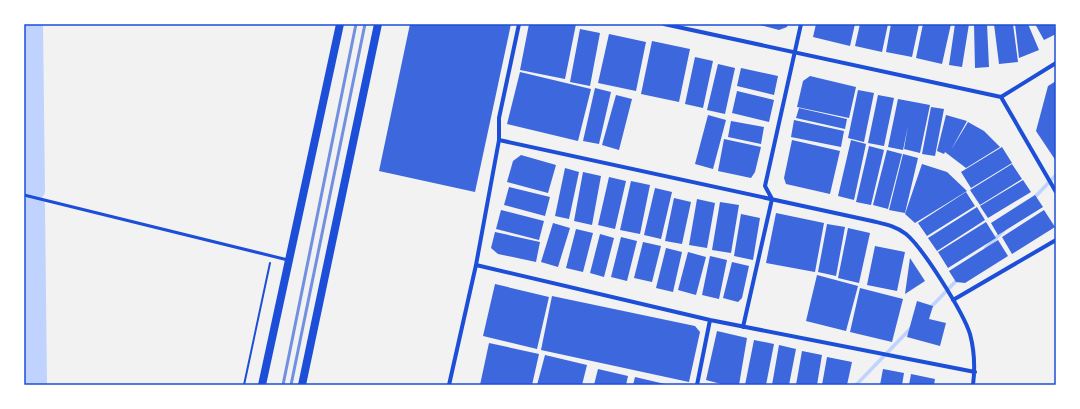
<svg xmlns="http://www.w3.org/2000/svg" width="1080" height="409" viewBox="0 0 1080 409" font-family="'Libre Baskerville',serif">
<rect width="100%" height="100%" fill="#f2f2f2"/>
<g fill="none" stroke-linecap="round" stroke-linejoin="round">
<path stroke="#bfd3fe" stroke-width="3.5" d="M1033,199L1056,175
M986,248L1004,230
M930,308L959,278
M856,385L912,327"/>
<path stroke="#bfd3fe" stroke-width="22" d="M32,24L34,190
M34,205L36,385"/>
</g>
<path fill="#3d67dc" d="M410,24H511L475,192L379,171Z
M529,24H576L565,79L520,70Z
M756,24H788L787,27L779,30Z
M816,24H855L850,46L813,37Z
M860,24H888L882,52L855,46Z
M891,24H919L912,57L886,52Z
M923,24H951L942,64L916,58Z
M955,24H969L962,67L949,65Z
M974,24H987L989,67L975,68Z
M994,24H1013L1018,62L999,64Z
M1015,24H1028L1039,50L1019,58Z
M1035,24H1054L1056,34L1044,40Z
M580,29L600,33L590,86L570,82Z
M609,34L646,42L636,91L598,83Z
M652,41L690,49L679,102L641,94Z
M695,57L713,61L703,108L685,104Z
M718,64L735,68L725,114L707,110Z
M741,68L778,76L774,95L737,86Z
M520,72L591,89L578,141L507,124Z
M810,76L856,87L849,118L797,107L803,81Z
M1056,81V161L1036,131L1048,86Z
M595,88L611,92L599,144L583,141Z
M858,90L874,93L864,142L848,138Z
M737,91L774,100L769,122L732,113Z
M616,95L632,99L619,150L602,145Z
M878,95L894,98L884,146L868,143Z
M898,99L930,105L920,153L904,149L908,126L903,150L888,147Z
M931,107L944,109L935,156L922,154Z
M799,108L847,119L845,129L796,118Z
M708,115L726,120L713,169L695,164Z
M946,115L967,121L951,150L968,122L984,131L1000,147L966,168L945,152L944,154L937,151Z
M794,120L844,131L841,147L791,137Z
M731,121L764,127L761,144L728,137Z
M724,139L761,147L755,172L751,178L718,171Z
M792,140L840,151L830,194L786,184L784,178Z
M851,140L866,144L854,200L838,196Z
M869,146L884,150L871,205L856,202Z
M1002,147L1012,163L971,188L961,172Z
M887,150L902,154L888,209L873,205Z
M903,154L918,158L905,213L889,210Z
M521,155L556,165L548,193L507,182L513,161Z
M922,164L947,172L967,191L915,223L905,214Z
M1012,164L1022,179L980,205L970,190Z
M565,168L579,172L569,219L555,216Z
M583,172L601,176L592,225L574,221Z
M609,177L626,181L615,229L598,225Z
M1023,180L1031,192L988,218L980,206Z
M631,181L650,185L640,234L620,230Z
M509,187L550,197L545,216L504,205Z
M655,188L672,192L661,239L644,235Z
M966,192L975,206L927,236L918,223Z
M1035,195L1043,207L998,235L991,223Z
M674,198L691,202L682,244L665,241Z
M697,199L715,203L707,248L689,245Z
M720,202L739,205L731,253L712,250Z
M977,207L985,220L937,251L928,238Z
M501,210L544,221L539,240L496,229Z
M1044,210L1055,227L1012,254L1002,237Z
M776,213L824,223L815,272L766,263Z
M741,214L760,218L753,260L734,256Z
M986,222L996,238L948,268L938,252Z
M553,223L570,228L558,267L541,262Z
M827,224L845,227L836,276L818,272Z
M848,228L870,233L859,283L838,278Z
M576,229L593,233L583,272L566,268Z
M495,232L540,242L536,262L498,254L491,248Z
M600,234L614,238L604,277L590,273Z
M621,237L637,241L627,281L611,277Z
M998,240L1008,256L965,283L956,282L949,271Z
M643,242L661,246L652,282L634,278Z
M875,246L905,252L897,291L867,285Z
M666,248L682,252L673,292L656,288Z
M688,252L706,257L696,295L678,290Z
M710,256L727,260L719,299L702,295Z
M910,258L925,281L905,294Z
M732,262L749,266L742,298L738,302L723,298Z
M817,275L858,286L846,331L806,321Z
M495,284L549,297L537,349L483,336Z
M860,288L903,299L892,342L850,332Z
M552,296L695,326L700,332L689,382L541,350Z
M917,301L933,306L929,319L946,323L940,346L907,337Z
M717,331L747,338L739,385H725L706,380Z
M754,340L774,344L766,385H745Z
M489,343L539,354L532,385H480Z
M779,345L796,349L789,385H772Z
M802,351L822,355L817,385H796Z
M545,355L587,365L582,385H537Z
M827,357L852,362L847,385H822Z
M598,369L628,376L626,385H594Z
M883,369L904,373L902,385H880Z
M911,374L935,379L934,385H909Z
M635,377L665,384V385H633Z"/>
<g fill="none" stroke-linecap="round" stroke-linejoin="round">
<path stroke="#1d4ed8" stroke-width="2" d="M244,385L270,263"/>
<path stroke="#1d4ed8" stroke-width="3" d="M24,195L288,260"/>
<path stroke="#1d4ed8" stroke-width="4" d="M664,24L1001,97L1056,192
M1001,97L1056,63
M499,140L872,221C884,224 896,226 906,234C923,248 963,312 970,334C974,349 975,369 973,385
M476,265L710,320L975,372
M953,300L1056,240
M743,327L772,199L765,186L801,24
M449,385L476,265L499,140V118L519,24
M697,385L710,320"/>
<path stroke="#1d4ed8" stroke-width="8" d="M262,385L340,24
M302,385L378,24"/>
<path stroke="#7290e2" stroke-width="3" d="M283,385L356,24
M291,385L365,24"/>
</g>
<rect width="1080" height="409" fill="none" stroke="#ffffff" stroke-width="50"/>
<rect x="25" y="25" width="1030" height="359" fill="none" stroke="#1d4ed8" stroke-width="1.5"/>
</svg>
